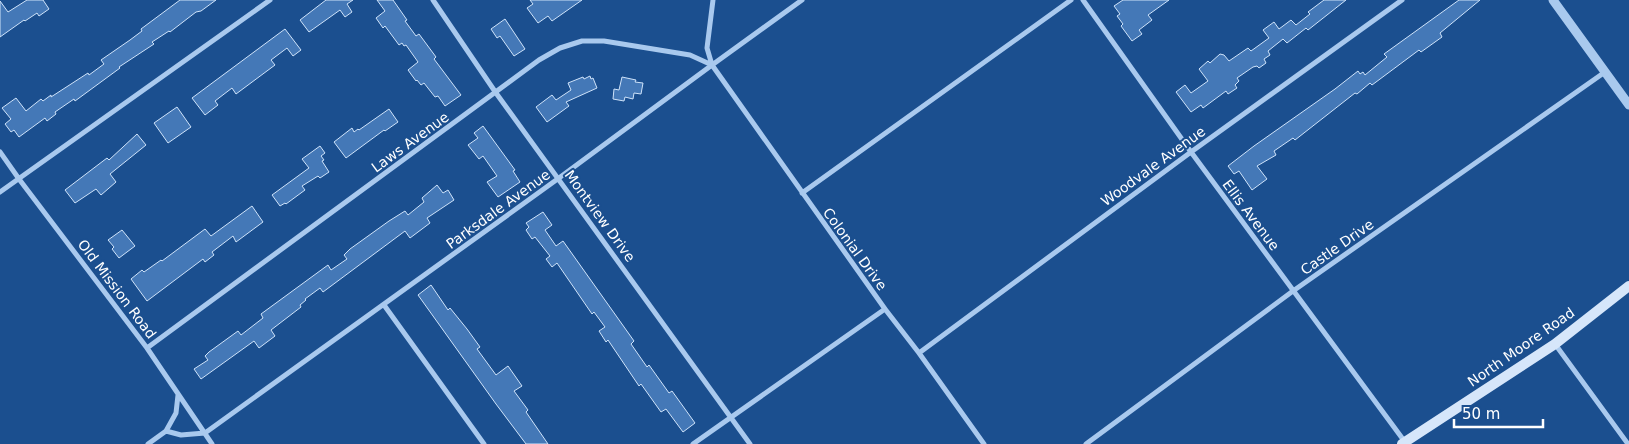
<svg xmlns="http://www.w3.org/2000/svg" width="1629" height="444" viewBox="0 0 1629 444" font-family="'DejaVu Sans',sans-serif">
<rect width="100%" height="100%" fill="#1b4f8f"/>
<path fill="#4478b7" stroke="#cfe3fa" d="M27,0H43L49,9L39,16L37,13L25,21L24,20L0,37V1L8,12Z
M180,0H216L201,11L196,12L170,32L169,31L152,42L154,44L119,67L120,68L75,101L74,99L55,112L56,114L47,121L45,118L19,137L14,130L11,132L5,124L11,119L2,108L16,98L26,111L41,99L43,101L51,95V97L88,73L89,75L104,64L101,60L130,40L142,31L141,29Z
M326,0H353L347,4L352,12L345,17L340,10L309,32L300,20Z
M377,0H393L407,20L405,21L416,36L419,34L436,57L434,59L461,95L445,106L438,96L435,97L424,83L421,85L417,80L416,81L408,70L418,62L406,45L404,46L402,43L399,45L385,26L383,28L376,18L385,11Z
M530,0H582L552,21L548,16L538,23L527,8L533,4Z
M1123,0H1169L1148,15L1152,20L1139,30L1142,34L1132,41L1121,26L1123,24L1117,16L1120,14L1114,6Z
M1324,0H1346L1308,30L1306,28L1287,43L1283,39L1268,51L1270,55L1264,59L1266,63L1259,68L1257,66L1253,67L1237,78L1239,81L1235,85L1237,88L1228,94L1226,91L1203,108L1201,105L1191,112L1176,92L1185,85L1191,93L1208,81L1199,69L1208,61L1210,63L1220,54L1224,55L1229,61L1248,48L1251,51L1269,38L1263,30L1274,22L1279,29L1291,20L1296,25L1310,14L1308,12Z
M1459,0H1480L1440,33L1442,37L1421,52L1419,50L1372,85L1370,83L1357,94L1355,93L1295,140L1293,138L1274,151L1276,155L1257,166L1267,179L1252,190L1239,171L1234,174L1228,166L1254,146L1335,89L1358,71L1360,74L1363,72L1365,75L1387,57L1384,54Z
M505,19L525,49L514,56L500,36L497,38L491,29Z
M285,29L301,50L293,56L287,48L271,60L275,65L236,94L232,88L215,101L218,105L205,115L192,98Z
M590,76L591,79L593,78L597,88L566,102L569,106L547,122L536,107L552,95L556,100L571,90L568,83L583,77L584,79Z
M622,77L636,80L635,82L643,83L641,94L634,93L633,99L625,97L624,101L613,99L614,89L619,90Z
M177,107L191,127L168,143L154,123Z
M389,109L398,122L385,131L384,130L346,158L334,142L352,128L354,132L358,129L359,130Z
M483,126L515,170L513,171L520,182L498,197L487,182L497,176L483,156L479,159L468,145L478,138L474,133Z
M137,134L146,145L110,174L116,182L101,195L96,189L75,203L65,190L107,158L109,160Z
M320,146L325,153L321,156L324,160L322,161L329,172L320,178L318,176L302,186L305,190L286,204L285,203L280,206L272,195L309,168L302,159Z
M437,185L443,193L448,190L454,200L427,218L430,223L410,238L405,231L323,292L320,288L305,299L306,300L300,305L301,307L271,330L275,336L259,348L254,341L201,379L194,369L208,360L205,356L209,352L238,331L241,335L263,318L261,314L328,265L331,270L347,259L344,255L350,249L389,221L405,211L408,215L424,202L422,198Z
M252,206L263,222L236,242L233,236L212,252L214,255L205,262L203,259L147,301L131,279L142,270L144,272L161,260L162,261L205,229L211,236Z
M543,212L552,225L545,230L556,246L563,241L634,341L631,344L647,367L649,365L669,393L672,391L695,423L683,432L666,409L661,412L641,384L639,386L608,340L606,342L599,331L605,327L594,312L592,314L557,263L552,267L546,259L550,256L535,237L532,239L526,230L529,227L526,223Z
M122,230L135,246L119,258L112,249L114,247L108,240Z
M431,285L448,310L450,308L467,329L480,347L477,349L496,375L508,366L522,386L514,391L528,410L526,412L548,444H526L496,404L418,295Z"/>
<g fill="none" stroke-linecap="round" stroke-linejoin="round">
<path stroke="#a9c9ee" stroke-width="5" d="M433,0L496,93L750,444
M713,0L707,48L712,65L885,309L919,353L984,444
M1083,0L1191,152L1405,442
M0,152L19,179L147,348L212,444
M0,192L270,0
M802,193L1071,0
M384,305L484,444
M1555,344L1628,444
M147,348L539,60L560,48L582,41H604L690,55L712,65
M919,353L1191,152L1402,0
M166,431L176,413L178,395
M205,433L559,178L712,65L802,0
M148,444L166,431L181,435L205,433
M693,444L885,309
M1086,444L1293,291L1605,72"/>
<path stroke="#a9c9ee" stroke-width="9" d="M1553,0L1629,105"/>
<path stroke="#d6e6fa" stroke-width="10" d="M1402,444L1555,344L1629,286"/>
</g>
<g text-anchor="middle" stroke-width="4" stroke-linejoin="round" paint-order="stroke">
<g font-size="14" fill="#fff" stroke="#1b4f8f">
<text transform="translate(410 142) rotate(-36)" y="5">Laws Avenue</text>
<text transform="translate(1153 166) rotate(-36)" y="5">Woodvale Avenue</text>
<text transform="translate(498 209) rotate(-36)" y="5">Parksdale Avenue</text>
<text transform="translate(1251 215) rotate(53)" y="5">Ellis Avenue</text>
<text transform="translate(600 216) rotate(54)" y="5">Montview Drive</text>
<text transform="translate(1337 247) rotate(-35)" y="5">Castle Drive</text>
<text transform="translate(855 249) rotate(54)" y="5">Colonial Drive</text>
<text transform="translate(117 289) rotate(53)" y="5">Old Mission Road</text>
<text transform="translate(1521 347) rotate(-35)" y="5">North Moore Road</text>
</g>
</g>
<path d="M1454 419v8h89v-8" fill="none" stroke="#ffffff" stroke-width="2.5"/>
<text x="1462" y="419" font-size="15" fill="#ffffff" stroke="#1b4f8f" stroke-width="4" paint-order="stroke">50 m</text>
</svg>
